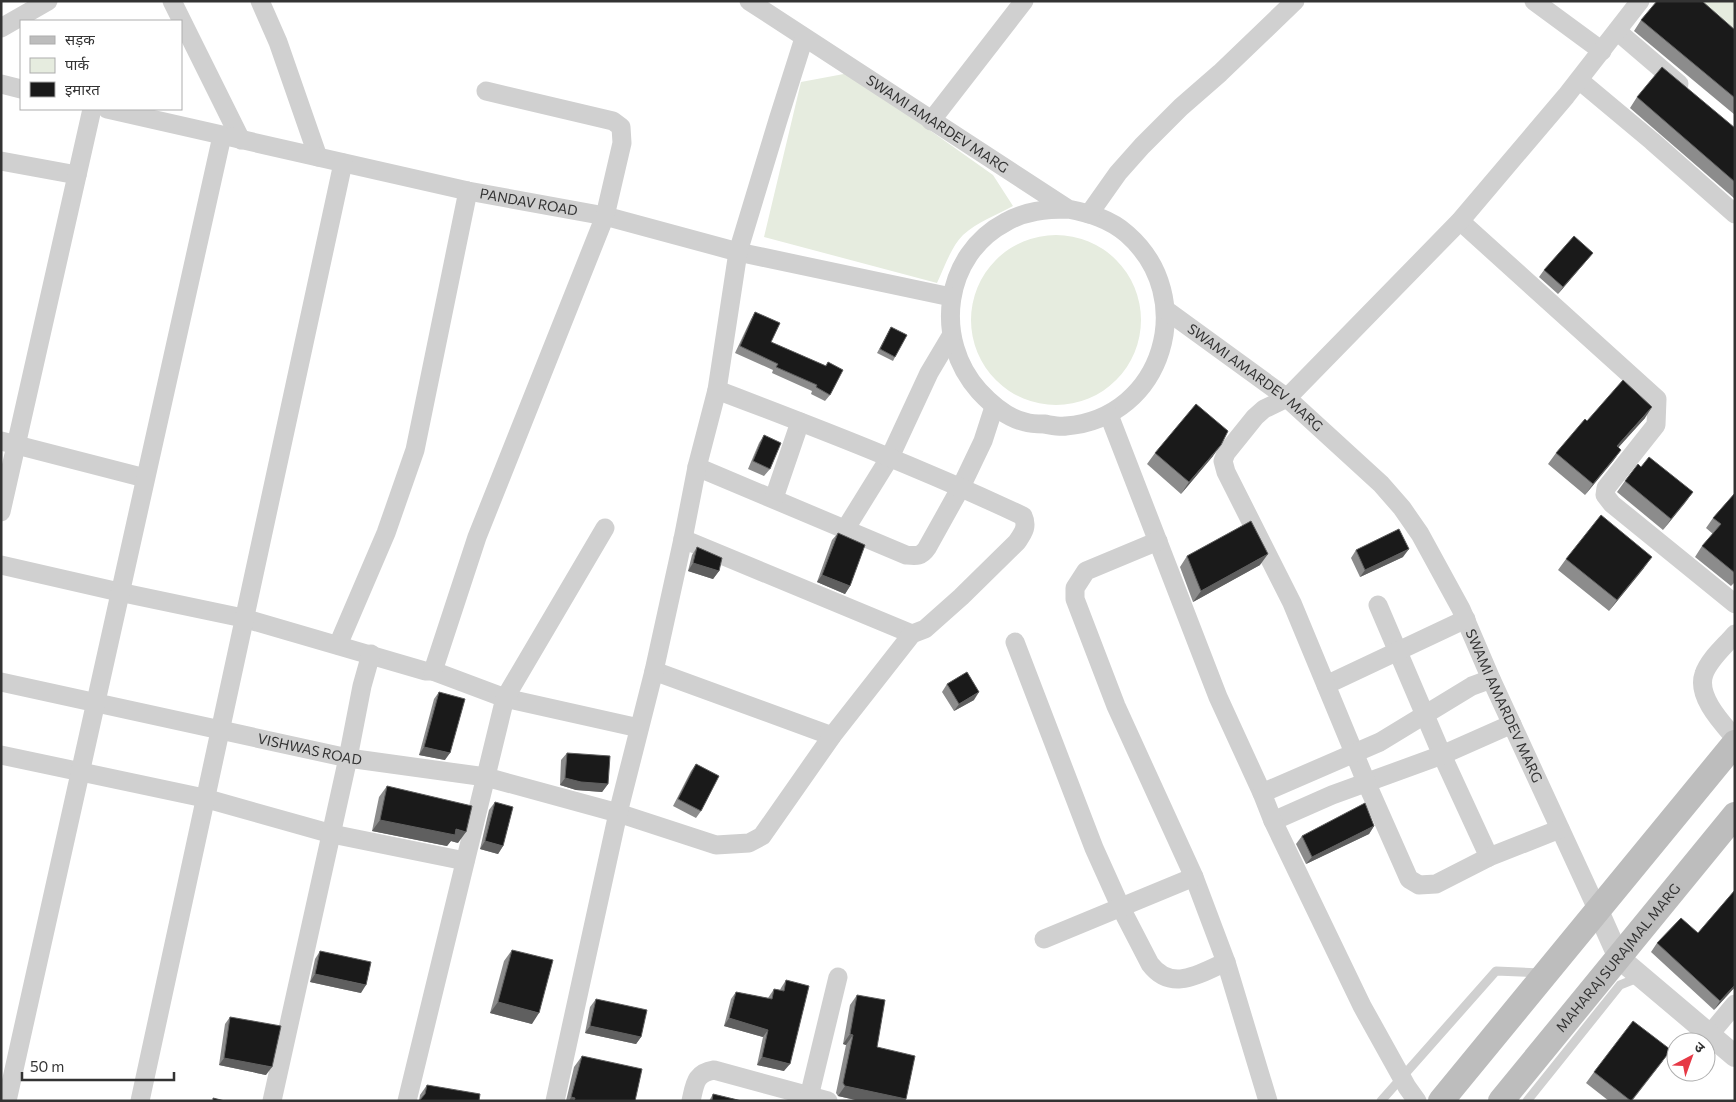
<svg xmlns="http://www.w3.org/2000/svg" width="1736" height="1102" viewBox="0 0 1736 1102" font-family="Commissioner,'Noto Sans Devanagari',sans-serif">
<rect width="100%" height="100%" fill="#fff"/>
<path fill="#e6ecdf" d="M1698,1H1735V33Z
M849,73L993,175L1013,206C997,215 977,222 963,235C951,247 944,268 937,283L764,237L801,82Z
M971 320a85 85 0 1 1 170 0a85 85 0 1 1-170 0Z"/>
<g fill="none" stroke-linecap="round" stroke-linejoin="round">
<path stroke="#d0d0d0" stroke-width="9" d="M1381,1101L1496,971L1540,973
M1527,1101L1620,985L1640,977"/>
<g stroke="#d0d0d0" stroke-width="19">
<path d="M172,1L241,140"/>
<path d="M260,1L278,42L318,157"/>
<path id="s1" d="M749,1L1068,209C1089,213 1110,219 1127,234C1199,297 1164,418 1066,426C1059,427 1051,425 1044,424C1038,424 1031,424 1025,422C1007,418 991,404 979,391C933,340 943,255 1006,222C1025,211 1046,209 1068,209"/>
<path d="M1534,1L1602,51"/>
<path d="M1,28L48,1"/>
<path d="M1617,31L1679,84"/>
<path d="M1579,80L1652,141L1735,214"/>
<path d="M1,84L21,89"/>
<path id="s2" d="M107,109L468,191L605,216L738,252L951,297"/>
<path d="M931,121L1024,1"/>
<path d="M1,161L77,175"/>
<path d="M1089,214L1118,173L1142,146L1181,107L1220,73L1295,1"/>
<path d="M1460,221L1657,399L1656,425L1606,488L1605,495L1612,504L1735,604"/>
<path id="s3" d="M1166,310L1287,398L1381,484L1402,508L1420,534L1461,609L1491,679L1598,911"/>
<path d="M1109,415L1218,697L1262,793"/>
<path d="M1,441L145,478"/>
<path d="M697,467L906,555C916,556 921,557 927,548L961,487L983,441L994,407"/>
<path d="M774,498L800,422"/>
<path d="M1,512L92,109"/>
<path d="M846,528L890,457L929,373L951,336"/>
<path d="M683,539L912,634"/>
<path d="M1158,541L1086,571L1075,588V599L1116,706L1194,877L1226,962L1268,1101"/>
<path d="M1,565L119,592L243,618L425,671H433L505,698L639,728"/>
<path d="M1378,605L1442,755L1489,857"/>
<path d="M1735,634C1725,646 1709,659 1704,674C1696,696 1722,723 1735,738"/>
<path d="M1015,642L1094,848L1121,908L1150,964C1172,993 1200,973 1226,962"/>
<path d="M338,645L386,533L415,450L468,191"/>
<path d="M433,671L477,537L605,216L622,143L621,127L613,121L486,91"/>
<path d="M654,671L832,736"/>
<path id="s4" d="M1,682L348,758L486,777L618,813L716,845L749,843L762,836L832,736L912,634L925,629L961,597L1017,542C1023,533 1028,527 1023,516C923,469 820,429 717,390"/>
<path d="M1326,685L1466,619"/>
<path d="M1,755L204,798L332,834L465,861"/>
<path d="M1273,821L1332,795L1442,755L1512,724"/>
<path d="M1560,829L1489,857L1436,884L1419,885L1409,879L1367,784L1292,603L1226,472L1223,461L1226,453L1255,417L1264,409L1287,398L1460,221L1566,96L1640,1"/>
<path d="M1044,939L1194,877"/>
<path d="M1710,1034L1735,1004"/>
<path d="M7,1101L222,136"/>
<path d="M140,1101L343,163"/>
<path d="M272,1101L348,758L362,686L371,654"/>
<path d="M407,1101L505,698L605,528"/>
<path d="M555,1101L618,813L654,671L683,539L697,467L717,390L738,252L778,120L804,38"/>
<path d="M691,1101C695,1084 695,1073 714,1070L828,1101"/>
<path d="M808,1101L838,977"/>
<path d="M1417,1101L1407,1087L1362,1006L1273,821L1262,793L1380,742L1472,686L1491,679"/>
</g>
<path stroke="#d0d0d0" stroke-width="22" d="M1598,911L1619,958L1735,1056"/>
<g stroke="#bdbdbd" stroke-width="26">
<path d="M1441,1101L1735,743"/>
<path id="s5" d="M1501,1101L1735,815"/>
</g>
</g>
<path fill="#8c8c8c" d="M1641,20L1735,30V115L1634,31Z
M1637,97L1735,128V199L1630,108Z
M1593,253L1587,260L1558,294L1539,277L1544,270Z
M755,312L771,342L826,366L828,362L830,395L825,401L811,394L812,391L772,373L773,370L735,353L751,319Z
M891,327L895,357L893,361L877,353Z
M1645,418L1618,447L1621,450L1613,461L1585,495L1548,464L1556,453L1587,421Z
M764,435L770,469L764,476L748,469L759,443Z
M1155,453L1213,456L1181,494L1147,464Z
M1641,467L1693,492L1663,530L1617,492L1625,481Z
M1735,493V582L1731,586L1695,557L1702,546L1713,534L1706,528L1713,518Z
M838,533L850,586L845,594L817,582L832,540Z
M697,547L719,571L713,579L688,571L692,555Z
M1356,550L1403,557L1360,577L1351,558Z
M1187,556L1260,565L1193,602L1180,567Z
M1566,559L1644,568L1609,611L1558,570Z
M947,684L974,700L954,711L942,692Z
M439,692L445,760L419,755L434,699Z
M567,753L608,784L602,792L576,790L560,785L561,760Z
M696,764L701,811L696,818L673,806L691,771Z
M387,786L458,843L451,841L447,846L372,831L379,797Z
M495,802L503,846L498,854L480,849L489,810Z
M1374,826L1369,834L1306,864L1296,844L1302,836Z
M1735,890V987L1714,1010L1651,952L1657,943L1698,933Z
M512,950L532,1024L490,1013L504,961Z
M320,951L361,993L310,982L315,959Z
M786,980L784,1071L757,1065L763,1037L724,1026L731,999L736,992L768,998L774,989L780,990L781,988Z
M857,995L877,1047L905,1101H860L838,1096L836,1093L846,1045L843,1044L850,1005Z
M596,999L641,1037L636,1044L585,1033L590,1007Z
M230,1017L266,1075L219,1065L225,1024Z
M582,1056L635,1101H566L574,1067Z
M1663,1061L1632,1101H1609L1586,1083L1594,1072Z
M427,1085L479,1101H419L420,1095Z
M713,1094L742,1101H709Z"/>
<path fill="#5f5f5f" d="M1593,253L1587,260L1558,294L1563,287Z
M1652,407L1645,418L1609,458L1617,446Z
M1221,445L1213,456L1181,494L1189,482Z
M1621,450L1613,461L1585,495L1593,484Z
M1693,492L1685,503L1663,530L1671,519Z
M1409,549L1403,557L1360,577L1365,570Z
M1268,554L1260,565L1193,602L1201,591Z
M1652,557L1644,568L1609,611L1617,600Z
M693,563L719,571L713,579L688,571Z
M822,575L850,586L845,594L817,582Z
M979,692L974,700L954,711L959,704Z
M424,747L450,753L445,760L419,755Z
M565,778L608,784L602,792L576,790L560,785Z
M380,820L456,829L466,832L458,843L451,841L447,846L372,831Z
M1374,826L1369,834L1306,864L1312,857Z
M485,841L503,846L498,854L480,849Z
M315,974L366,985L361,993L310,982Z
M1735,985V987L1714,1010L1720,1001Z
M498,1002L539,1013L532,1024L490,1013Z
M729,1018L768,1030L763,1037L724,1026Z
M590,1026L641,1037L636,1044L585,1033Z
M850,1034L853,1035L846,1045L843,1044Z
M762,1057L790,1064L784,1071L757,1065Z
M224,1058L272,1067L266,1075L219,1065Z
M845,1086L906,1099L905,1101H860L838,1096Z
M571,1097L575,1098L572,1101H569Z"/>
<path fill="#1a1a1a" stroke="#5f5f5f" d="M1657,1H1702L1735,30V98L1641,20Z
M1662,67L1735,128V182L1637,97Z
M1574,236L1593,253L1563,287L1544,270Z
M755,312L780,323L771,342L826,366L828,362L843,370L830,395L816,387L817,385L776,367L778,364L740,346Z
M891,327L907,335L895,357L880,349Z
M1623,380L1652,407L1617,446L1621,450L1593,484L1556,453L1585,419L1587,421Z
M1196,404L1228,431L1221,445L1189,482L1155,453Z
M764,435L781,443L770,469L753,461Z
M1649,457L1693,492L1671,519L1625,481L1638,464L1641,467Z
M1735,493V573L1702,546L1721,524L1713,518Z
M1601,515L1652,557L1617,600L1566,559Z
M1251,521L1268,554L1201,591L1187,556Z
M1399,529L1409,549L1365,570L1356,550Z
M838,533L865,545L850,586L822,575Z
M697,547L722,558L719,571L693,563Z
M967,672L979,692L959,704L947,684Z
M439,692L465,699L450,753L424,747Z
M567,753L610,756L608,784L581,782L565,778Z
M696,764L719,776L701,811L678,799Z
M387,786L472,806L466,832L456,829L455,835L380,820Z
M495,802L513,807L503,846L485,841Z
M1365,803L1374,826L1312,857L1302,836Z
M1735,890V985L1720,1001L1657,943L1681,918L1698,933Z
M512,950L553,960L539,1013L498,1002Z
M320,951L371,962L366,985L315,974Z
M786,980L809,986L790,1064L762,1057L768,1030L729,1018L736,992L772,999L774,989L784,991Z
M857,995L885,1000L877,1047L915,1056L906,1099L845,1086L843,1083L853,1035L850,1034Z
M596,999L647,1010L641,1037L590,1026Z
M230,1017L281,1026L272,1067L224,1058Z
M1633,1021L1671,1050L1631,1101L1594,1072Z
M582,1056L642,1069L635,1101H574L575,1098L571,1097Z
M427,1085L480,1094L479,1101H419L425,1094Z
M713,1094L742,1101H712Z
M213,1098L225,1101H213Z"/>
<g text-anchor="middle" stroke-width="5" stroke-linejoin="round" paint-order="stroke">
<g font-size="14" fill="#333" stroke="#fff">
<text dy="5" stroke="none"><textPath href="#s1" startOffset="225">SWAMI AMARDEV MARG</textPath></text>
<text dy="5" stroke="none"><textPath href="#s2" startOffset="432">PANDAV ROAD</textPath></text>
<text dy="5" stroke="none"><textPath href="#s3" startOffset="112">SWAMI AMARDEV MARG</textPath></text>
<text dy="5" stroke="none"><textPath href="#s3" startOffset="532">SWAMI AMARDEV MARG</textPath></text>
<text dy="5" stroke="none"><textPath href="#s4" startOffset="316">VISHWAS ROAD</textPath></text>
<text dy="5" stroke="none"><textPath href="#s5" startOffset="185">MAHARAJ SURAJMAL MARG</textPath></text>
</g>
</g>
<rect width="1736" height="1102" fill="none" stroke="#333333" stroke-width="5"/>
<rect x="20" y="20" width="162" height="90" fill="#ffffff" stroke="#adadad"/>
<rect x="30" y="36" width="25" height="8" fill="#bdbdbd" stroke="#adadad"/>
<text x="65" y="45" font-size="15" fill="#333333">सड़क</text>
<rect x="30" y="58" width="25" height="15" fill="#e6ecdf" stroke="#adadad"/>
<text x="65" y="70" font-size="15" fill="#333333">पार्क</text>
<rect x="30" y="82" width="25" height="15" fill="#1a1a1a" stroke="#adadad"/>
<text x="65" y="95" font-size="15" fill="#333333">इमारत</text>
<g transform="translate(1691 1057) rotate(41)"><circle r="24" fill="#ffffff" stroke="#adadad"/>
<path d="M0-4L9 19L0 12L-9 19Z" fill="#e63946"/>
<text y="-8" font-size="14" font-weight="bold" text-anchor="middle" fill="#333333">उ</text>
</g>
<path d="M22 1072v8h152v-8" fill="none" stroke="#333333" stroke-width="2.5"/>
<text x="30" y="1072" font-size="15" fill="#333333" stroke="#ffffff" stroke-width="4" paint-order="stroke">50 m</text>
</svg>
